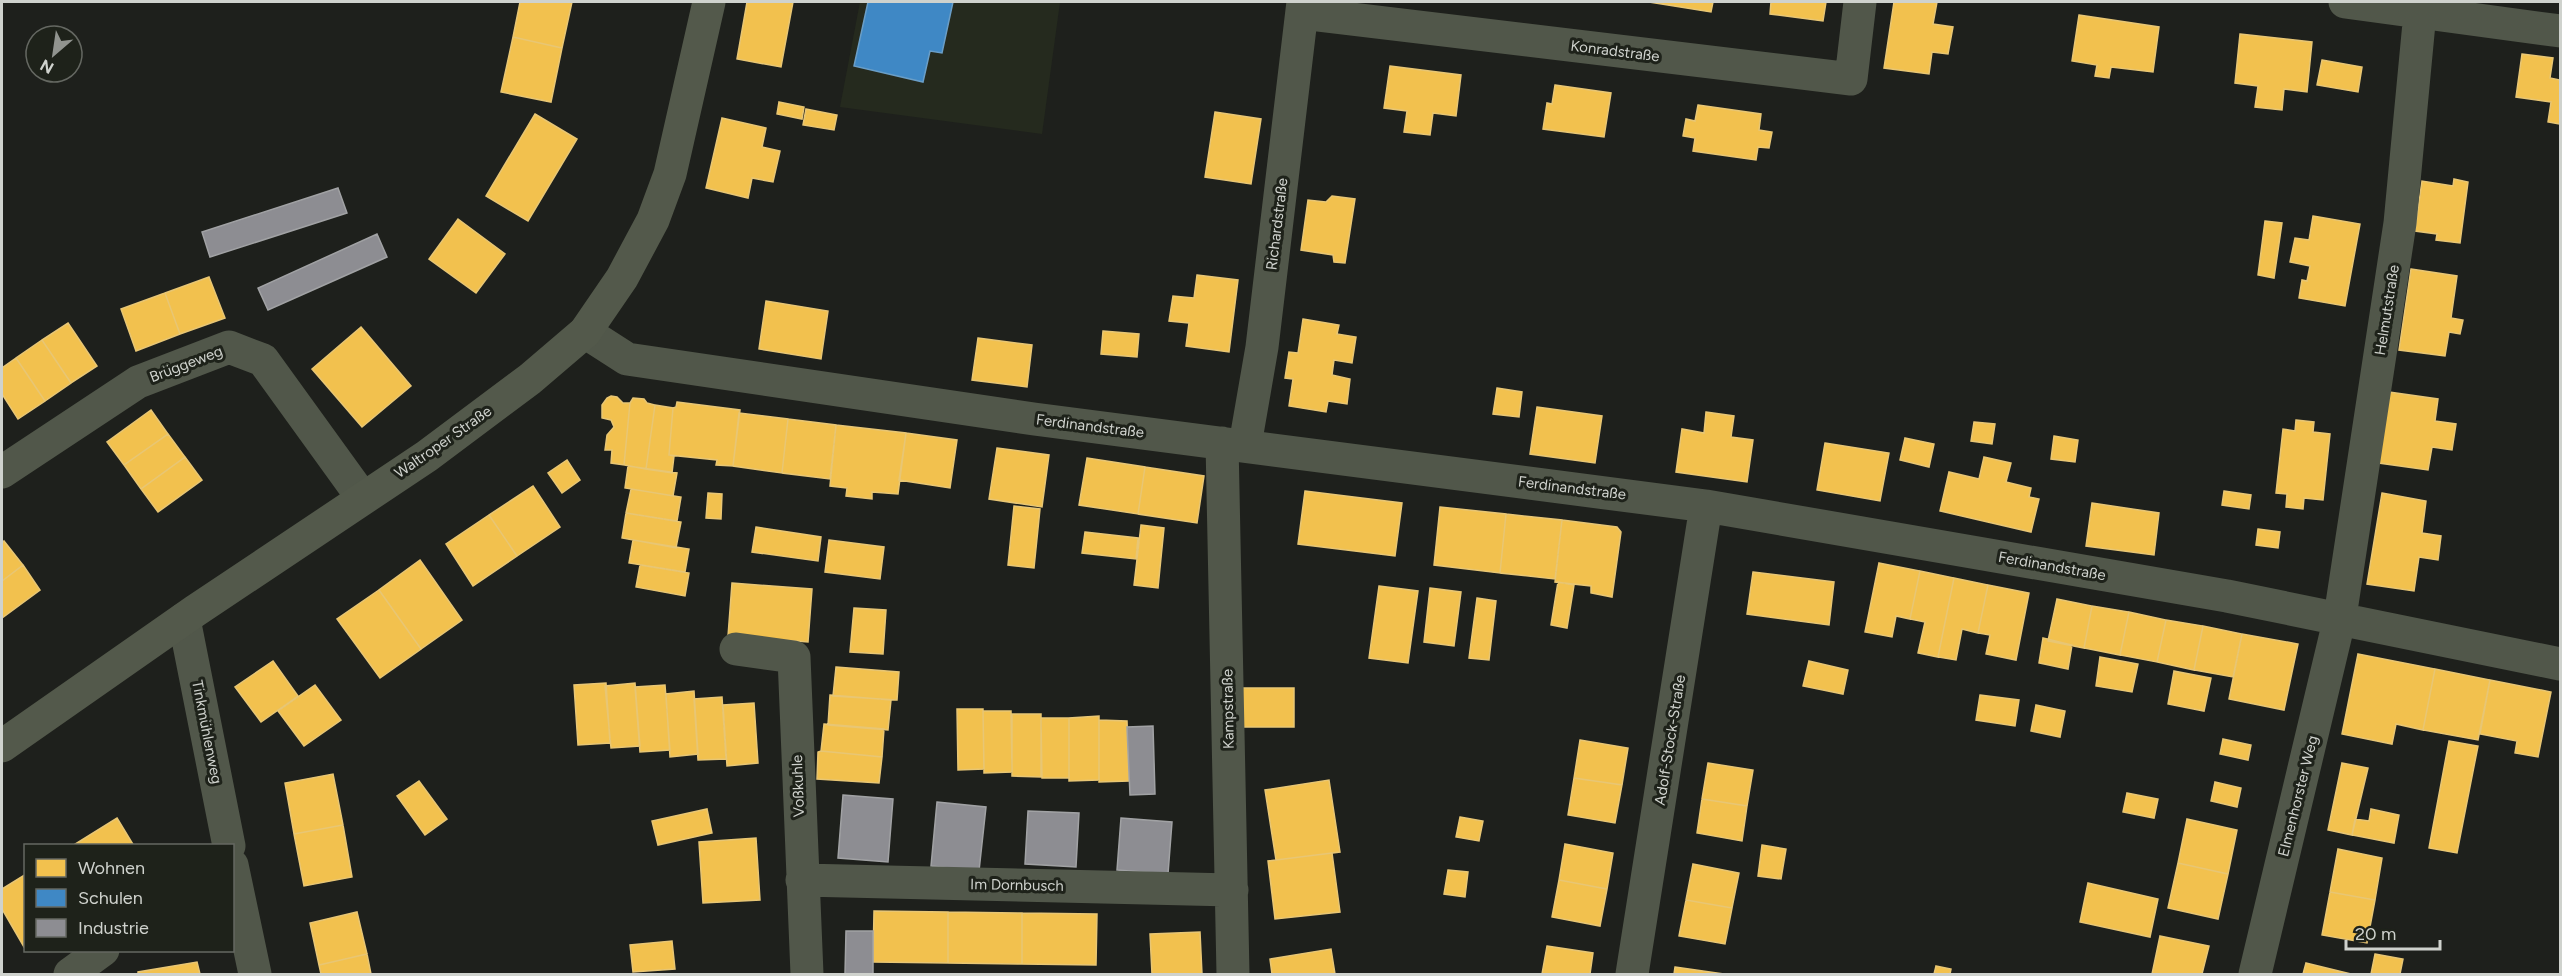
<svg xmlns="http://www.w3.org/2000/svg" width="2562" height="976" viewBox="0 0 2562 976" font-family="Figtree,sans-serif">
<rect width="100%" height="100%" fill="#1e201c"/>
<path fill="#252a1e" d="M860,2H1060L1042,134L840,107Z"/>
<path fill="#f2c14e" stroke="#e8c674" stroke-width="1.5" d="M520,2H572L562,48L513,37Z
M747,2H793L781,67L737,59Z
M1649,2H1713L1711,12Z
M1771,2H1826L1823,21L1770,14Z
M1894,2H1937L1933,24L1953,27L1948,54L1932,52L1929,74L1884,68Z
M2079,15L2159,27L2153,72L2111,67L2109,78L2095,76L2097,65L2072,61Z
M2240,34L2312,42L2307,92L2284,89L2282,110L2255,107L2258,86L2235,83Z
M513,37L562,48L551,102L501,92Z
M2522,54L2553,58L2550,78L2560,80V124L2548,122L2551,102L2516,97Z
M2322,60L2362,67L2358,92L2317,85Z
M1390,66L1461,75L1456,116L1433,113L1430,135L1404,132L1407,111L1384,108Z
M1555,85L1611,93L1604,137L1543,129L1547,103L1552,104Z
M779,102L804,107L802,119L777,114Z
M1698,105L1761,114L1759,130L1772,132L1769,148L1758,147L1756,160L1693,151L1695,138L1683,136L1686,119L1695,121Z
M806,109L837,115L834,130L803,125Z
M1215,112L1261,119L1251,184L1205,177Z
M535,114L577,139L528,221L486,196Z
M722,118L766,128L762,147L780,151L773,182L752,178L748,198L706,188Z
M2454,179L2468,182L2460,243L2436,240L2437,234L2415,231L2422,181L2453,186Z
M1332,196L1355,199L1345,263L1334,262L1333,255L1301,250L1308,200L1326,202Z
M2313,216L2360,224L2345,306L2299,298L2302,280L2307,281L2310,266L2290,262L2295,238L2309,240Z
M458,219L505,254L476,293L429,259Z
M2265,221L2282,223L2274,278L2258,275Z
M2411,269L2457,276L2451,318L2463,320L2460,334L2449,332L2445,356L2399,350Z
M1197,275L1238,280L1229,352L1186,346L1189,323L1169,321L1173,296L1194,298Z
M209,277L225,318L180,334L165,293Z
M165,293L180,334L136,351L121,309Z
M766,301L828,311L821,359L759,349Z
M1303,319L1339,325L1337,334L1356,337L1352,363L1334,360L1332,375L1350,379L1347,404L1328,401L1326,412L1289,406L1293,379L1285,378L1289,352L1298,353Z
M68,323L97,366L71,383L42,340Z
M361,327L411,386L362,427L312,369Z
M1103,331L1139,334L1137,357L1101,354Z
M978,338L1032,345L1027,387L972,380Z
M42,340L71,383L45,401L16,358Z
M16,358L45,401L18,419L2,394V368Z
M1497,388L1522,392L1519,417L1493,414Z
M2389,392L2438,399L2435,421L2456,424L2452,450L2432,447L2428,470L2379,463Z
M611,396L617,397L623,403H630L624,465L611,463L612,450H605L607,435L614,427L611,420L602,418V405L607,398Z
M633,398L644,399L647,403L655,405L646,469L624,465L630,403Z
M677,402L740,410L733,466L716,465L717,460L669,455L673,408L676,407Z
M655,405L673,408L669,455L674,456L672,473L646,469Z
M1537,407L1602,416L1595,463L1530,454Z
M151,410L168,434L124,465L107,442Z
M1706,412L1734,416L1731,437L1753,440L1747,482L1676,472L1682,429L1704,433Z
M739,413L788,419L782,473L733,466Z
M788,419L836,425L830,479L782,473Z
M2296,420L2314,422L2313,432L2330,434L2323,500L2304,498L2303,509L2286,507L2287,494L2276,493L2283,429L2295,431Z
M1974,422L1995,424L1992,444L1971,441Z
M836,425L906,433L898,494L872,492V499L846,496L847,488L830,486Z
M906,433L957,440L950,488L899,480Z
M168,434L185,457L141,489L124,465Z
M2054,436L2078,440L2075,462L2051,459Z
M1905,438L1934,444L1929,467L1900,460Z
M1825,443L1889,453L1880,501L1817,490Z
M997,448L1049,455L1042,507L989,499Z
M185,457L202,480L158,512L141,489Z
M1984,457L2011,463L2006,482L2031,488L2029,497L2039,499L2031,532L1940,511L1949,472L1979,479Z
M1087,458L1145,467L1138,514L1079,505Z
M567,460L580,480L562,493L548,473Z
M628,466L677,473L673,496L625,488Z
M1145,467L1204,476L1197,523L1138,514Z
M533,486L560,527L517,556L489,515Z
M631,489L681,497L677,521L626,513Z
M1305,491L1402,503L1395,556L1298,544Z
M2224,491L2251,495L2249,509L2222,505Z
M708,493L722,494L721,519L706,518Z
M2382,493L2426,501L2422,533L2441,536L2438,560L2419,557L2414,591L2367,584Z
M2092,503L2159,513L2154,555L2086,546Z
M1014,506L1040,509L1034,568L1008,565Z
M1440,507L1506,514L1500,573L1434,565Z
M626,513L681,522L676,548L622,538Z
M1506,514L1562,520L1555,579L1500,573Z
M489,515L517,556L473,586L446,544Z
M1562,520L1617,527L1621,532L1612,597L1591,593V586L1555,582Z
M1141,525L1164,528L1158,588L1134,585Z
M756,527L821,537L818,561L752,552Z
M2258,529L2280,532L2278,548L2256,545Z
M1085,532L1138,538L1136,559L1082,553Z
M633,540L689,549L685,572L629,563Z
M829,540L884,547L880,579L825,572Z
M4,541L23,565L2,581V543Z
M420,560L462,620L421,649L379,590Z
M1879,563L1920,571L1910,619L1896,616L1892,637L1865,632Z
M23,565L40,590L2,618V581Z
M640,565L689,573L685,596L636,587Z
M1920,571L1954,578L1938,657L1918,653L1925,622L1910,619Z
M1753,572L1834,582L1829,625L1747,614Z
M1954,578L1988,585L1978,633L1962,629L1956,660L1938,657Z
M1558,582L1574,585L1567,628L1551,625Z
M732,583L812,589L808,642L728,636Z
M1988,585L2029,593L2016,660L1986,654L1990,635L1978,633Z
M1379,586L1418,591L1408,663L1369,658Z
M1430,588L1461,592L1454,646L1424,642Z
M379,590L421,649L380,678L337,619Z
M1477,598L1496,601L1489,660L1469,658Z
M2057,599L2092,606L2084,648L2048,641Z
M2092,606L2129,612L2120,655L2084,648Z
M854,608L886,610L883,654L850,652Z
M2129,612L2166,620L2157,662L2120,655Z
M2166,620L2203,626L2194,670L2157,662Z
M2203,626L2242,634L2233,677L2194,670Z
M2242,634L2298,644L2284,710L2229,699Z
M2043,638L2072,645L2068,669L2039,663Z
M2358,654L2435,669L2423,730L2396,724L2392,744L2342,734Z
M2100,657L2138,664L2132,692L2096,686Z
M273,661L298,696L261,722L235,687Z
M1809,661L1848,670L1843,694L1803,686Z
M836,667L899,672L897,700L833,696Z
M2435,669L2490,680L2478,740L2423,730Z
M2174,671L2211,678L2204,711L2168,704Z
M2490,680L2551,692L2538,757L2515,753L2517,741L2480,734Z
M606,683L610,743L578,745L574,685Z
M635,683L640,746L611,748L605,686Z
M315,685L341,720L304,746L278,711Z
M665,685L670,750L640,752L635,687Z
M1242,688H1294V727H1242Z
M694,691L698,754L670,757L666,694Z
M830,695L891,700L888,730L828,725Z
M1980,695L2019,700L2015,726L1976,720Z
M722,697L726,759L698,760L694,699Z
M754,703L758,763L727,766L723,705Z
M2036,705L2065,711L2060,737L2031,731Z
M957,709H983L984,769L958,770Z
M983,711H1011L1012,772L984,773Z
M1012,714H1041V777L1012,776Z
M1099,716V780L1069,781V718Z
M1041,718H1069V778H1042Z
M1099,720L1127,721L1129,781L1099,782Z
M824,724L884,729L882,757L821,751Z
M2223,739L2251,745L2248,760L2220,754Z
M1580,740L1628,748L1622,785L1574,778Z
M2449,741L2478,746L2457,853L2429,848Z
M821,751L882,757L879,783L817,779L818,752Z
M1708,763L1753,770L1747,806L1702,799Z
M2342,763L2368,768L2352,835L2328,830Z
M333,774L343,825L294,834L285,783Z
M1574,778L1622,785L1615,823L1568,815Z
M1329,780L1340,852L1276,860L1265,790Z
M419,781L447,819L425,835L397,796Z
M2215,782L2241,788L2237,807L2211,801Z
M2127,793L2158,799L2154,818L2123,812Z
M1702,799L1747,806L1742,841L1697,833Z
M707,809L712,833L658,845L652,821Z
M2371,809L2399,815L2394,843L2352,835L2355,819L2369,821Z
M1460,817L1483,821L1479,841L1456,837Z
M117,818L134,846H72Z
M2187,819L2237,830L2228,874L2178,863Z
M343,825L352,877L304,886L294,834Z
M756,838L760,900L703,903L699,842Z
M1565,844L1613,853L1607,889L1559,880Z
M1762,845L1786,849L1781,879L1758,876Z
M2338,849L2382,858L2375,900L2330,892Z
M1332,853L1340,912L1275,919L1268,861Z
M2178,863L2228,874L2218,919L2168,908Z
M1693,864L1739,873L1732,908L1686,900Z
M1448,870L1468,872L1465,897L1444,894Z
M26,874V946L24,947L2,909V889Z
M1559,880L1607,889L1600,926L1552,917Z
M2088,883L2158,899L2150,937L2080,922Z
M2330,892L2375,900L2367,943L2322,935Z
M1686,900L1732,908L1725,944L1679,936Z
M874,911L948,912V963L873,962Z
M357,912L367,954L319,965L310,923Z
M948,912L1022,913V964L948,963Z
M1022,913L1097,914L1096,965L1022,964Z
M1200,932L1202,974H1152L1150,934Z
M2160,936L2209,946L2202,974H2152Z
M672,941L675,969L633,972L630,945Z
M1547,946L1593,953L1590,974H1542Z
M1331,949L1335,974H1272L1270,959Z
M367,954L371,974H321L319,965Z
M2375,954L2403,959L2400,974H2371Z
M197,962L200,974H138V972Z
M2306,963L2351,974H2303Z
M1936,966L1951,969L1950,974H1934Z
M1675,967L1724,974H1674Z"/>
<path fill="#3f88c5" stroke="#6a9ec7" stroke-width="1.5" d="M868,2H953L942,53L930,51L923,82L854,66Z"/>
<path fill="#8d8d92" stroke="#a1a2a4" stroke-width="1.5" d="M338,188L347,213L210,257L202,232Z
M377,234L387,257L268,310L258,288Z
M1153,726L1155,794L1130,795L1127,727Z
M843,795L893,799L888,862L838,858Z
M937,802L986,807L979,871L931,866Z
M1028,811L1079,813L1076,867L1025,864Z
M1121,818L1172,822L1168,874L1117,870Z
M846,931H873V974H845Z"/>
<g fill="none" stroke-linecap="round" stroke-linejoin="round">
<path stroke="#51574a" stroke-width="33" d="M2345,2L2560,31
M1302,13L1851,79L1860,2
M585,332L627,359L1034,419L1706,506L2227,596L2560,664
M1222,443L1233,974
M1245,445L1262,347L1303,2
M2,472L138,382L229,347L263,360L362,497
M184,619L229,846
M736,649L794,657L807,974
M232,865L255,974
M802,880L1232,890
M70,974L103,950
M1632,974L1706,506
M2255,974L2340,617L2400,223L2421,2"/>
<path stroke="#53594b" stroke-width="33" d="M2,746L195,611L427,456L530,379L585,332L622,278L653,220L670,174L709,2"/>
</g>
<g text-anchor="middle" stroke-width="6" stroke-linejoin="round" paint-order="stroke">
<g font-size="15" fill="#cfd2cd" stroke="#1e221a">
<text transform="translate(1615 51) rotate(7)" y="5">Konradstraße</text>
<text transform="translate(1277 224) rotate(-83)" y="5">Richardstraße</text>
<text transform="translate(2387 310) rotate(-81)" y="5">Helmutstraße</text>
<text transform="translate(186 364) rotate(-21)" y="5">Brüggeweg</text>
<text transform="translate(1090 426) rotate(7)" y="5">Ferdinandstraße</text>
<text transform="translate(443 442) rotate(-35)" y="5">Waltroper Straße</text>
<text transform="translate(1572 488) rotate(7)" y="5">Ferdinandstraße</text>
<text transform="translate(2052 566) rotate(10)" y="5">Ferdinandstraße</text>
<text transform="translate(1228 709) rotate(-91)" y="5">Kampstraße</text>
<text transform="translate(207 732) rotate(79)" y="5">Tinkmühlenweg</text>
<text transform="translate(1670 740) rotate(-81)" y="5">Adolf-Stock-Straße</text>
<text transform="translate(798 786) rotate(-92)" y="5">Voßkuhle</text>
<text transform="translate(2298 796) rotate(-76)" y="5">Elmenhorster Weg</text>
<text transform="translate(1017 885) rotate(1)" y="5">Im Dornbusch</text>
</g>
</g>
<rect width="2562" height="976" fill="none" stroke="#cfd2cd" stroke-width="6"/>
<rect x="24" y="844" width="210" height="108" fill="#1e221a" stroke="#656862" stroke-width="1.5"/>
<rect x="36" y="859" width="30" height="18" fill="#f2c14e" stroke="#656862" stroke-width="1.5"/>
<text x="78" y="874" font-size="18" fill="#cfd2cd">Wohnen</text>
<rect x="36" y="889" width="30" height="18" fill="#3f88c5" stroke="#656862" stroke-width="1.5"/>
<text x="78" y="904" font-size="18" fill="#cfd2cd">Schulen</text>
<rect x="36" y="919" width="30" height="18" fill="#8d8d92" stroke="#656862" stroke-width="1.5"/>
<text x="78" y="934" font-size="18" fill="#cfd2cd">Industrie</text>
<g transform="translate(54 54) rotate(209)"><circle r="28" fill="#1e221a" stroke="#656862" stroke-width="1.5"/>
<path d="M0-4.5L10 22L0 15L-10 22Z" fill="#91948f"/>
<text y="-9" font-size="16" font-weight="bold" text-anchor="middle" fill="#cfd2cd">N</text>
</g>
<path d="M2346 940v9h94v-9" fill="none" stroke="#cfd2cd" stroke-width="3"/>
<text x="2355" y="940" font-size="18" fill="#cfd2cd" stroke="#1e221a" stroke-width="4.5" paint-order="stroke">20 m</text>
</svg>
